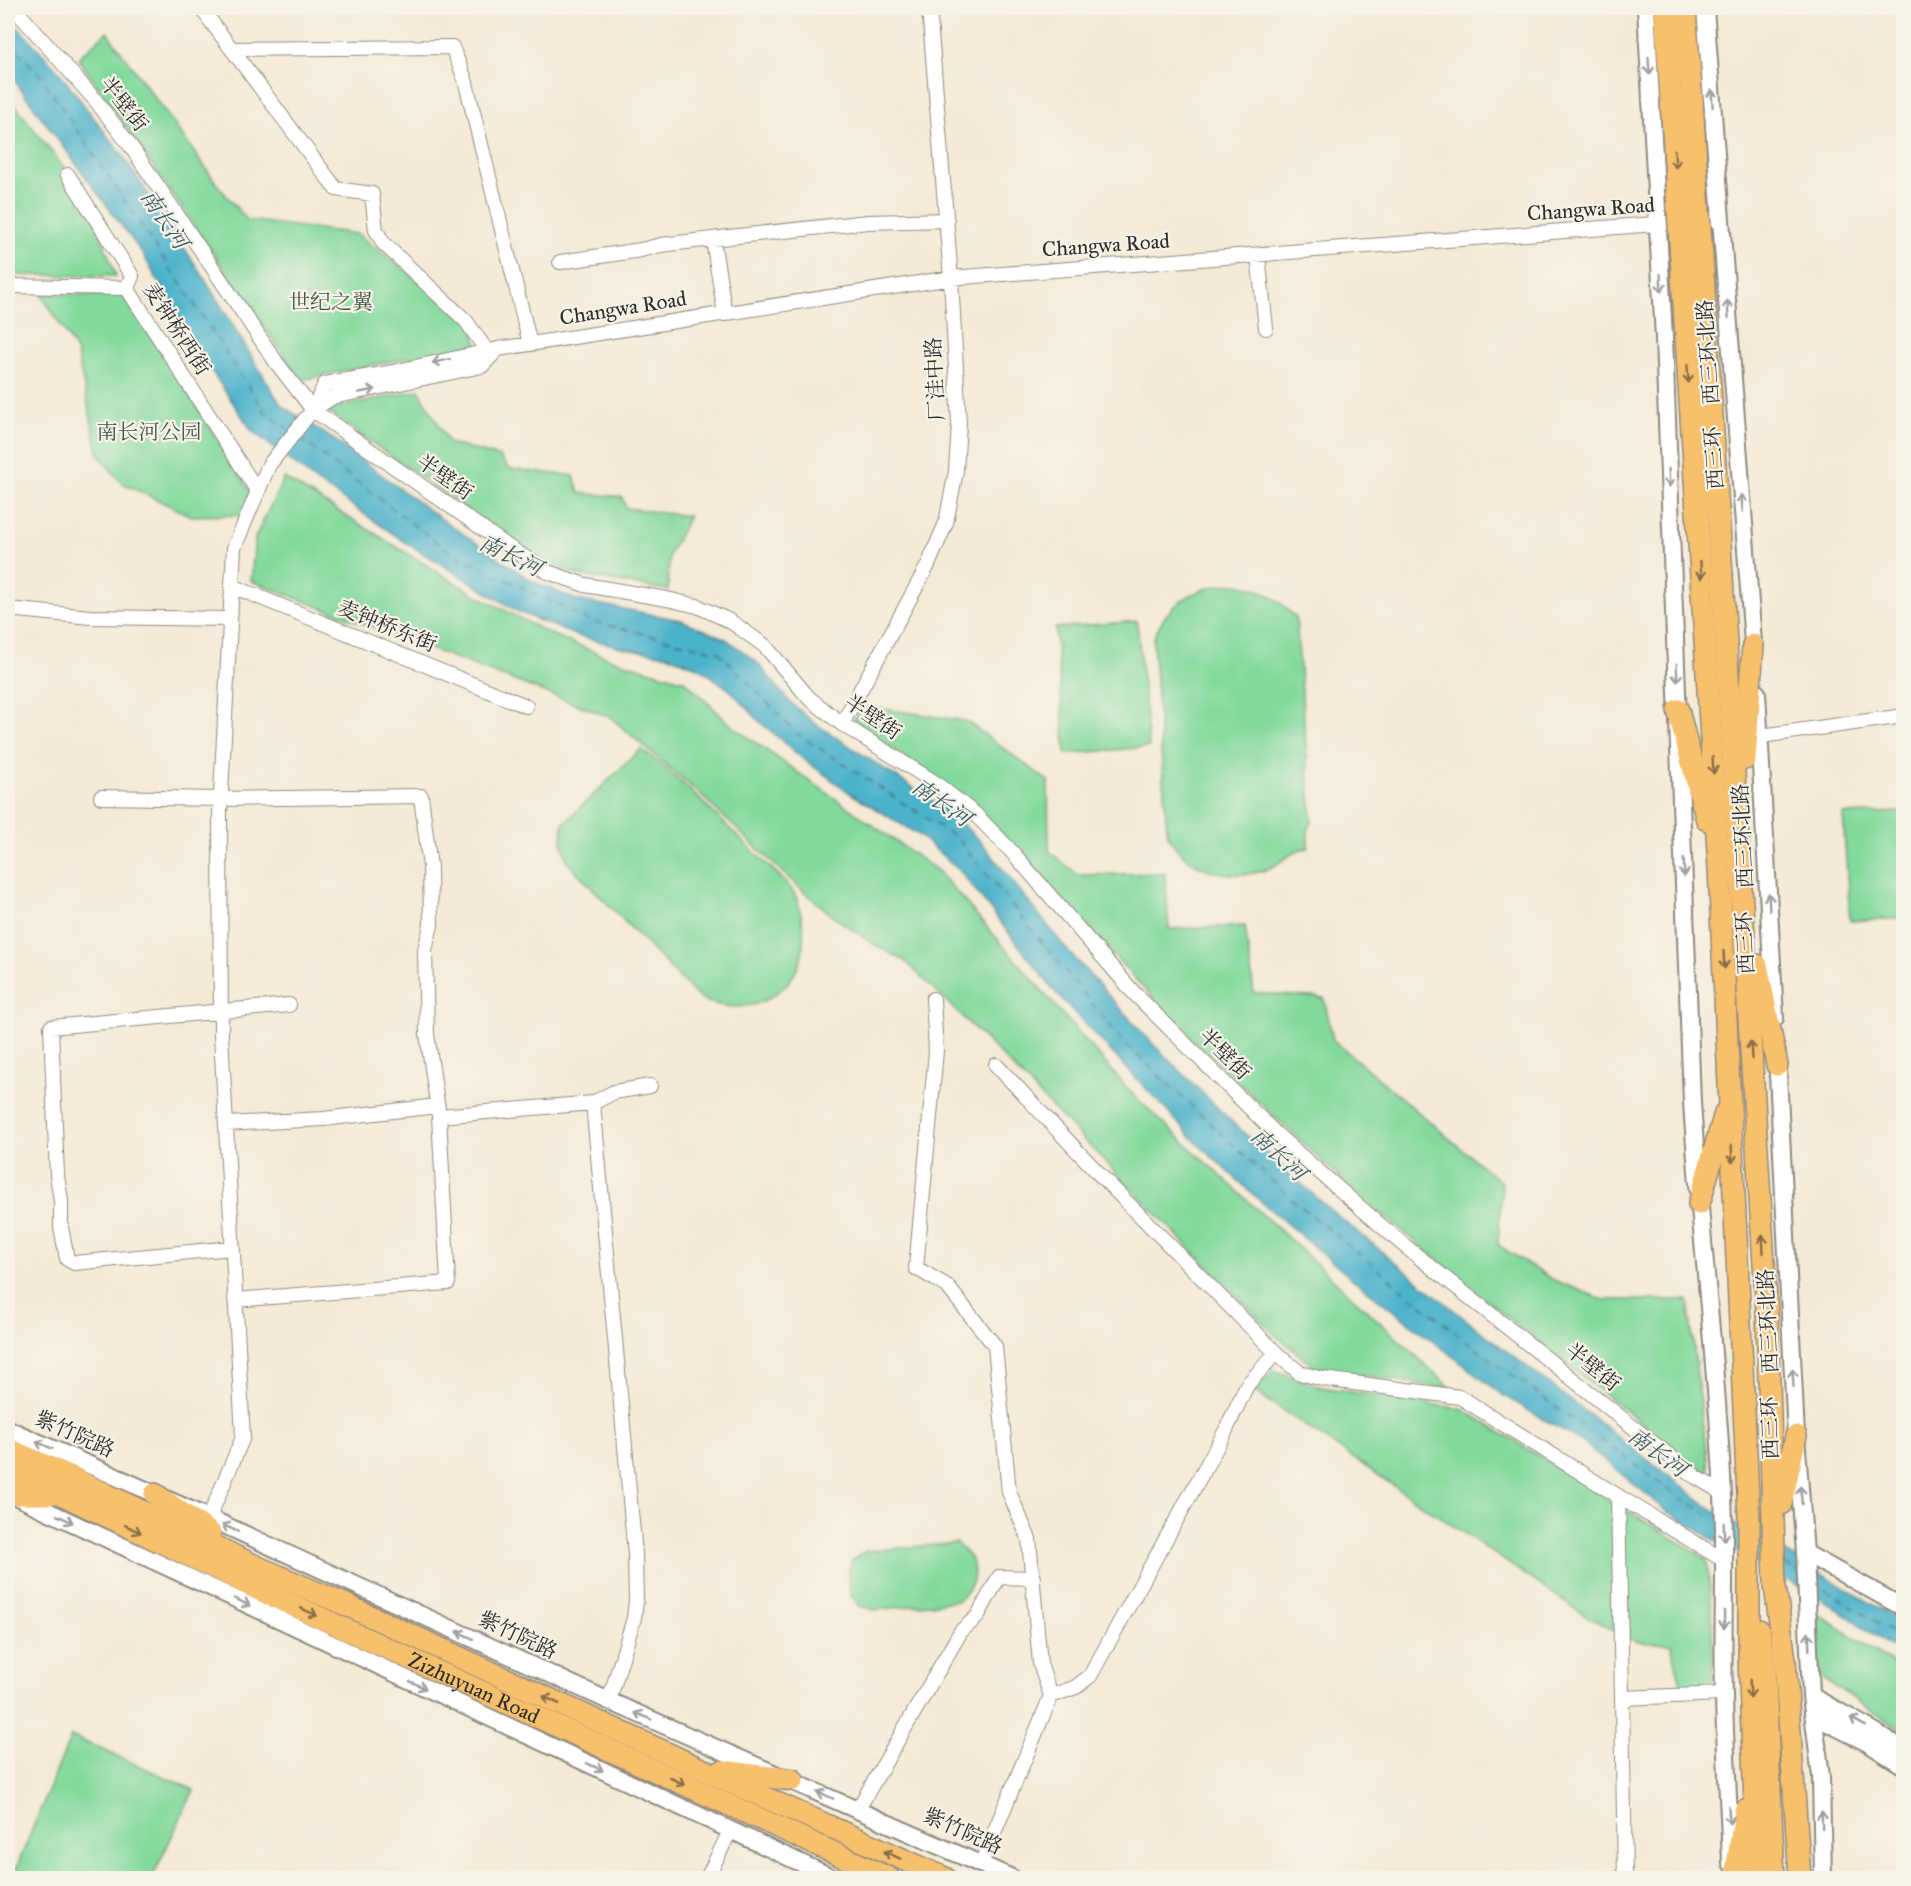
<svg xmlns="http://www.w3.org/2000/svg" width="1911" height="1886" viewBox="0 0 1911 1886" font-family="'IM FELL Great Primer','Noto Serif SC',serif">
<rect width="100%" height="100%" fill="#f7f3e8"/>
<filter id="ink" filterUnits="userSpaceOnUse"><feTurbulence type="fractalNoise" baseFrequency=".0167" numOctaves="2"/><feDisplacementMap in="SourceGraphic" scale="12" xChannelSelector="R" yChannelSelector="G"/><feConvolveMatrix kernelMatrix="1 2 1 2 8 2 1 2 1" color-interpolation-filters="sRGB"/></filter>
<filter id="wash" filterUnits="userSpaceOnUse"><feTurbulence type="fractalNoise" baseFrequency=".008" numOctaves="4" result="noise"/><feDisplacementMap in="SourceGraphic" scale="24" xChannelSelector="R" yChannelSelector="G"/><feGaussianBlur stdDeviation="1.35" result="paint"/><feColorMatrix in="noise" values="0 0 0 0 0 0 0 0 0 0 0 0 0 0 0 0 0 1.4 0 .05"/><feComposite in="paint" operator="in"/></filter>
<g filter="url(#wash)">
<rect width="100%" height="100%" fill="#f4ead5"/>
<path fill="#82d99c" stroke="#568264" stroke-width="1.5" d="M107,32L220,188L247,220L357,234L471,320L477,344L301,380L78,58Z
M8,96L86,196L116,276L8,275Z
M41,294L126,295L252,494L242,515L191,516L122,483L99,456L76,350Z
M419,390L449,443L500,457L509,469L574,476L579,493L622,497L626,508L689,516L669,555L668,590L577,575L528,553L326,410Z
M284,478L472,593L546,632L611,659L685,681L732,726L938,871L1134,1096L1452,1389L1316,1368L1275,1335L987,1041L905,961L872,943L834,917L803,891L694,789L610,717L251,581L255,538Z
M1237,584C1262,588 1279,599 1296,618L1312,822L1308,831V848C1293,849 1286,860 1272,867C1236,884 1184,872 1167,833L1153,641C1164,604 1199,584 1237,584Z
M1137,621L1149,747L1066,754L1055,628Z
M864,706L966,721L1048,781L1049,851L1078,875L1165,873L1169,929L1245,926L1254,993L1324,998L1333,1040L1502,1183L1498,1245L1551,1279L1604,1300H1688L1709,1476L1513,1322L1354,1191L1183,1031L982,812L853,720Z
M641,749C682,780 718,818 756,854C768,866 786,879 794,893C798,899 799,908 801,915C807,945 802,974 777,993C753,1011 725,1010 699,998L568,863L562,843L563,824Z
M1903,812V918L1850,921L1843,814Z
M1273,1370L1321,1387L1462,1409L1707,1559L1712,1610L1713,1684L1682,1687L1671,1644L1637,1642L1586,1616L1254,1391Z
M957,1543C960,1549 966,1552 970,1558C979,1575 971,1592 956,1601L874,1610L860,1606L851,1596L848,1574L851,1561L865,1551Z
M1817,1613L1903,1670V1731L1822,1678L1818,1668Z
M71,1736L194,1790L152,1878H12Z"/>
<path fill="#4cb2cb" stroke="#3c6e7b" stroke-width="1.5" d="M8,17L55,67L125,159L201,273L281,405L336,441L430,511L534,582L577,600L681,620L726,639L756,661L789,701L814,723L950,812L982,843L1068,951L1154,1045L1234,1124L1333,1212L1460,1315L1713,1510L1903,1622V1655L1830,1604L1714,1540L1667,1511L1582,1442L1504,1396L1351,1278L1266,1206L1199,1145L1056,993L960,871L919,835L853,795L802,758L760,722L731,691L700,668L666,655L624,648L575,635L519,612L408,544L316,481L252,431L196,348L142,253L8,72Z"/>
<g fill="none" stroke-linecap="round" stroke-linejoin="round">
<path stroke="#375a63" stroke-width="1.5" stroke-dasharray="8 6" stroke-linecap="butt" d="M8,40L40,75L199,311L265,412L288,429
M299,438L450,552L588,620L719,652L796,733L957,838L1125,1044L1295,1202L1471,1345L1681,1498L1715,1519
M1785,1564L1799,1573
M1813,1582L1904,1639"/>
</g>
</g>
<g filter="url(#ink)">
<g fill="none" stroke-linecap="round" stroke-linejoin="round">
<g stroke="#908a80" stroke-width="16">
<path id="minor" d="M14,8L96,101L132,148L276,362L313,410L510,548L548,572L585,585L667,599L697,606L730,621L765,646L809,698L842,724L934,782L975,814L1014,854L1134,993L1276,1134L1401,1243L1696,1477L1723,1493
M201,8L336,189L372,194L376,230L383,243L466,321L487,351
M232,49L452,47L465,79L530,344
M68,175L132,276L127,288
M713,240L725,314
M1258,255L1266,328
M560,262L641,250L661,245L738,236L868,222L947,220
M8,286L127,288L258,492
M313,410L325,384L388,373L498,349L951,278L1721,219
M232,586L526,706
M8,609L90,617L230,619
M842,724L928,565L946,523L956,471L959,424L951,278L929,8
M1761,736L1904,716
M101,797L220,799L421,796L430,867L431,925L425,950L427,1034L439,1116
M933,999L936,1051L916,1268L947,1286L995,1346L1009,1492L1029,1539L1040,1664L1051,1696
M996,1065L1102,1177L1276,1353L1300,1373L1323,1379L1460,1397L1618,1496
M593,1103L614,1092L650,1086
M226,1124L323,1119L437,1106
M232,1248L74,1263L67,1259L61,1227V1201L57,1176L51,1027L289,1005
M235,1300L448,1283L439,1116L593,1103L635,1554L636,1601L634,1618L609,1701
M209,1518L243,1437L221,1035L220,812L234,548L269,465L306,418L313,410L333,397L482,366L498,349
M1723,1694L1622,1698L1618,1496L1725,1561
M1622,1698L1625,1878
M858,1809L961,1631L977,1617L999,1577L1033,1578
M981,1864L1051,1696L1076,1687L1090,1676L1225,1432L1247,1385L1276,1353
M707,1878L730,1831"/>
</g>
<g stroke="#908a80" stroke-width="20">
<path id="tertiary" d="M1646,8L1664,338L1692,1102C1700,1234 1717,1364 1723,1496C1726,1562 1722,1628 1724,1695C1725,1751 1729,1807 1731,1863
M1705,8L1754,656
M1757,693L1775,1018
M1777,1053L1796,1436L1805,1553L1811,1696L1821,1777L1823,1878
M8,1429L209,1518L609,1701L1012,1878
M13,1495L833,1878
M1805,1553L1904,1608
M1811,1696L1874,1731L1904,1751
M1814,1716L1866,1742L1904,1766"/>
</g>
<g stroke="#908a80" stroke-width="24">
<g id="trunk">
<path d="M1665,8L1671,100"/>
<path d="M1685,8L1692,100"/>
<path d="M1718,511L1767,1313L1775,1586L1785,1660L1800,1878"/>
<path d="M1697,512L1719,868L1749,1518V1658L1758,1878"/>
<path d="M1678,710L1707,820"/>
<path d="M1745,759L1753,645"/>
<path d="M1757,965L1777,1065"/>
<path d="M1699,1204L1725,1113"/>
<path d="M8,1449L60,1472L260,1568L346,1605L699,1768L945,1878"/>
<path id="s1" d="M8,1471L61,1494L262,1591L889,1878"/>
<path d="M12,1494H50"/>
<path d="M155,1494L210,1533"/>
<path d="M1781,1504L1796,1436"/>
<path d="M1759,1630L1764,1660L1774,1878"/>
<path d="M722,1771L793,1780"/>
<path d="M1735,1878L1745,1811"/>
</g>
</g>
<use href="#minor" stroke="#fff" stroke-width="14"/>
<use href="#tertiary" stroke="#fff" stroke-width="16"/>
<use href="#trunk" stroke="#f7c06c" stroke-width="21"/>
<g stroke="#908a80" stroke-width="24" stroke-linecap="butt">
<path id="trunk-bridge" d="M1671,100L1697,512
M1692,100L1718,511"/>
</g>
<use href="#trunk-bridge" stroke="#f7c06c" stroke-width="21"/>
</g>
<defs><path id="oneway-shaft" d="M-6 0H5M1.5-3L5.5 0L1.5 3" fill="none" stroke-width="1.6" stroke-linecap="round" stroke-linejoin="round" transform="scale(1.5)"/></defs>
<g stroke="#a0a0a0">
<use href="#oneway-shaft" transform="translate(1649 66) rotate(87)"/>
<use href="#oneway-shaft" transform="translate(1712 98) rotate(-94)"/>
<use href="#oneway-shaft" transform="translate(1661 283) rotate(87)"/>
<use href="#oneway-shaft" transform="translate(1728 309) rotate(-94)"/>
<use href="#oneway-shaft" transform="translate(441 361) rotate(168)"/>
<use href="#oneway-shaft" transform="translate(367 391) rotate(-11)"/>
<use href="#oneway-shaft" transform="translate(1669 478) rotate(88)"/>
<use href="#oneway-shaft" transform="translate(1742 503) rotate(-94)"/>
<use href="#oneway-shaft" transform="translate(1677 673) rotate(88)"/>
<use href="#oneway-shaft" transform="translate(1684 868) rotate(88)"/>
<use href="#oneway-shaft" transform="translate(1769 902) rotate(-93)"/>
<use href="#oneway-shaft" transform="translate(1793 1378) rotate(-93)"/>
<use href="#oneway-shaft" transform="translate(44 1445) rotate(-156)"/>
<use href="#oneway-shaft" transform="translate(1801 1495) rotate(-95)"/>
<use href="#oneway-shaft" transform="translate(65 1519) rotate(25)"/>
<use href="#oneway-shaft" transform="translate(230 1528) rotate(-155)"/>
<use href="#oneway-shaft" transform="translate(1724 1532) rotate(88)"/>
<use href="#oneway-shaft" transform="translate(242 1602) rotate(25)"/>
<use href="#oneway-shaft" transform="translate(1724 1620) rotate(91)"/>
<use href="#oneway-shaft" transform="translate(465 1635) rotate(-155)"/>
<use href="#oneway-shaft" transform="translate(1809 1641) rotate(-92)"/>
<use href="#oneway-shaft" transform="translate(418 1685) rotate(25)"/>
<use href="#oneway-shaft" transform="translate(643 1716) rotate(-157)"/>
<use href="#oneway-shaft" transform="translate(1858 1722) rotate(-151)"/>
<use href="#oneway-shaft" transform="translate(595 1767) rotate(25)"/>
<use href="#oneway-shaft" transform="translate(825 1795) rotate(-156)"/>
<use href="#oneway-shaft" transform="translate(1729 1815) rotate(87)"/>
<use href="#oneway-shaft" transform="translate(1822 1820) rotate(-91)"/>
</g>
<g stroke="#876e48">
<use href="#oneway-shaft" transform="translate(1675 159) rotate(86)"/>
<use href="#oneway-shaft" transform="translate(1688 374) rotate(86)"/>
<use href="#oneway-shaft" transform="translate(1701 570) rotate(86)"/>
<use href="#oneway-shaft" transform="translate(1713 765) rotate(86)"/>
<use href="#oneway-shaft" transform="translate(1724 960) rotate(87)"/>
<use href="#oneway-shaft" transform="translate(1751 1050) rotate(-93)"/>
<use href="#oneway-shaft" transform="translate(1732 1154) rotate(87)"/>
<use href="#oneway-shaft" transform="translate(1763 1244) rotate(-93)"/>
<use href="#oneway-shaft" transform="translate(133 1529) rotate(26)"/>
<use href="#oneway-shaft" transform="translate(309 1612) rotate(25)"/>
<use href="#oneway-shaft" transform="translate(1750 1689) rotate(88)"/>
<use href="#oneway-shaft" transform="translate(551 1700) rotate(-155)"/>
<use href="#oneway-shaft" transform="translate(677 1781) rotate(25)"/>
<use href="#oneway-shaft" transform="translate(892 1855) rotate(-156)"/>
</g>
</g>
<g text-anchor="middle" stroke-width="4.5" stroke-linejoin="round" paint-order="stroke">
<g font-size="21" fill="#2b2b2b" stroke="#f7f3e8">
<text transform="translate(124 104) rotate(52)" y="7">半壁街</text>
<text transform="translate(1591 209) rotate(-4)" y="7">Changwa Road</text>
<text transform="translate(1106 245) rotate(-4)" y="7">Changwa Road</text>
<text transform="translate(623 308) rotate(-9)" y="7">Changwa Road</text>
<text transform="translate(177 329) rotate(57)" y="7">麦钟桥西街</text>
<text transform="translate(1708 352) rotate(-94)" y="7">西三环北路</text>
<text transform="translate(935 379) rotate(-93)" y="7">厂洼中路</text>
<text transform="translate(1714 458) rotate(-94)" y="7">西三环</text>
<text transform="translate(445 477) rotate(35)" y="7">半壁街</text>
<text transform="translate(387 626) rotate(22)" y="7">麦钟桥东街</text>
<text transform="translate(873 717) rotate(34)" y="7">半壁街</text>
<text transform="translate(1743 836) rotate(-93)" y="7">西三环北路</text>
<text transform="translate(1745 943) rotate(-93)" y="7">西三环</text>
<text transform="translate(1225 1054) rotate(45)" y="7">半壁街</text>
<text transform="translate(1768 1321) rotate(-93)" y="7">西三环北路</text>
<text transform="translate(1593 1367) rotate(39)" y="7">半壁街</text>
<text transform="translate(1770 1428) rotate(-92)" y="7">西三环</text>
<text transform="translate(75 1434) rotate(24)" y="7">紫竹院路</text>
<text transform="translate(518 1635) rotate(25)" y="7">紫竹院路</text>
<text dy="7" stroke="none"><textPath href="#s1" startOffset="514">Zizhuyuan Road</textPath></text>
<text transform="translate(963 1831) rotate(24)" y="7">紫竹院路</text>
</g>
<g font-size="21" fill="#415647" stroke="#f7f3e8">
<text x="331" y="309">世纪之翼</text>
<text x="149" y="439">南长河公园</text>
</g>
<g font-size="22" font-style="italic" fill="#375a63" stroke="#f7f3e8">
<text transform="translate(165 219) rotate(56)" y="8">南长河</text>
<text transform="translate(511 555) rotate(26)" y="8">南长河</text>
<text transform="translate(942 802) rotate(35)" y="8">南长河</text>
<text transform="translate(1279 1154) rotate(43)" y="8">南长河</text>
<text transform="translate(1658 1452) rotate(36)" y="8">南长河</text>
</g>
</g>
<rect width="1911" height="1886" fill="none" stroke="#f7f3e8" stroke-width="30"/>
</svg>
